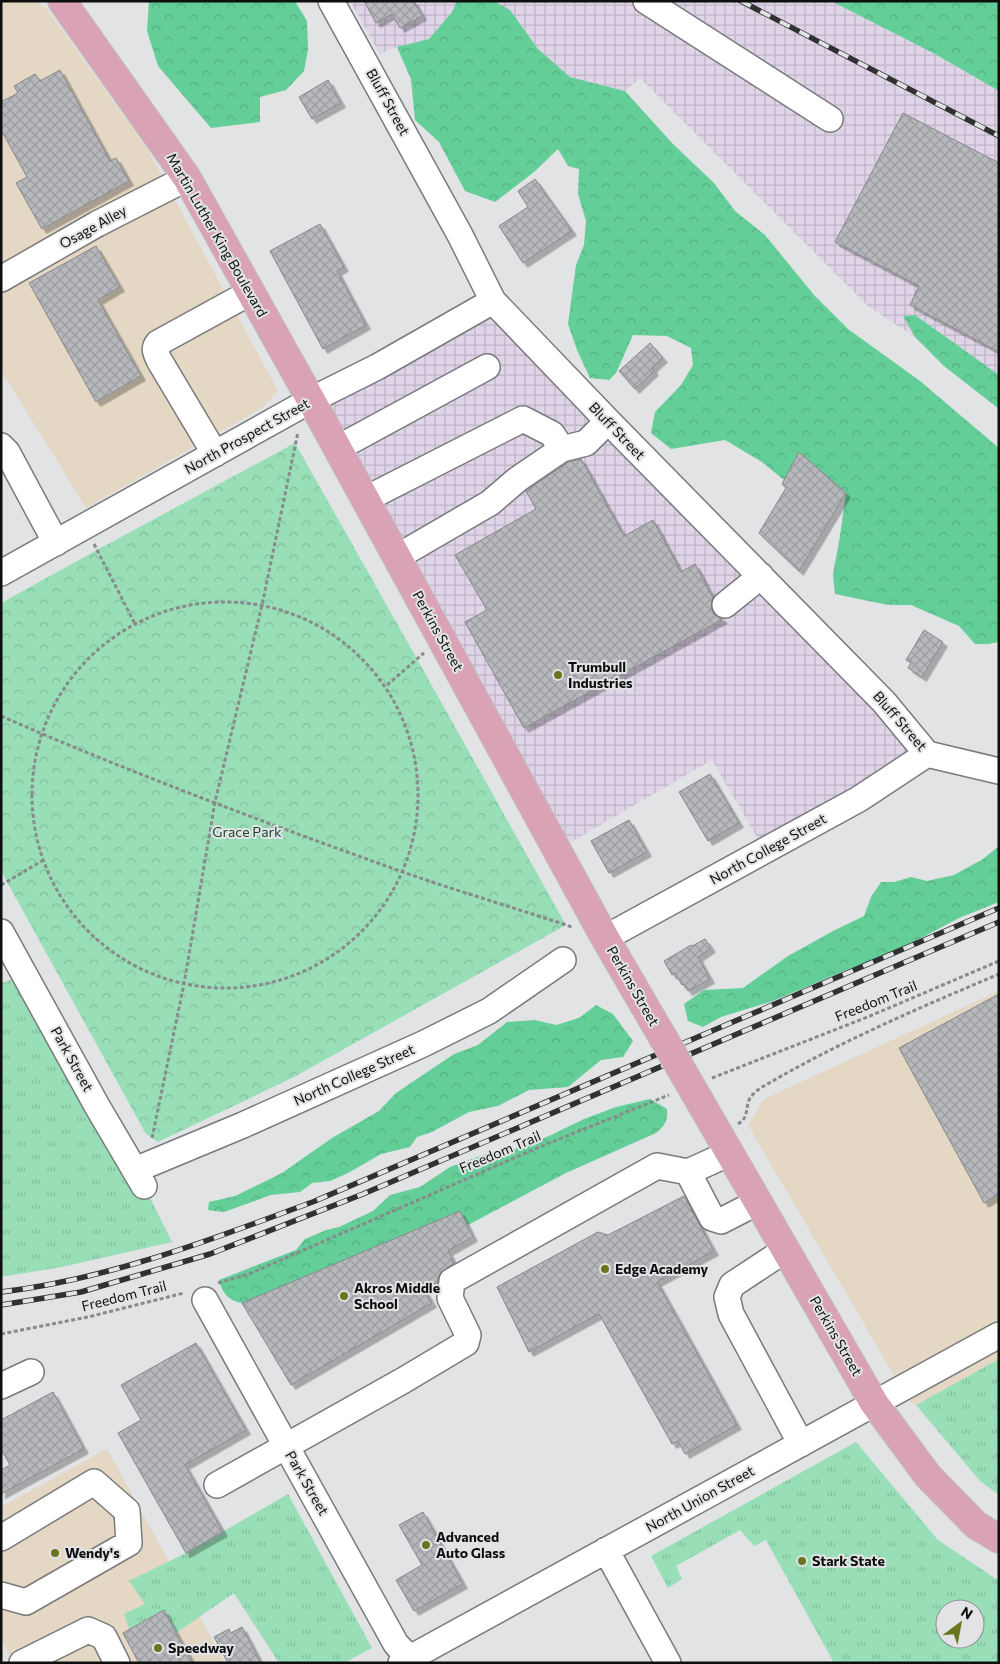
<svg xmlns="http://www.w3.org/2000/svg" width="1000" height="1664" viewBox="0 0 1000 1664" font-family="Commissioner,sans-serif">
<defs>
<pattern id="industrial-grid" width="8" height="8" patternUnits="userSpaceOnUse" patternTransform="scale(1.25)"><rect width="8" height="8" fill="#dfd4e8"/><path d="M0 4h8M4 0v8" fill="none" stroke="#beb5c6"/></pattern>
<pattern id="grass-tufts" width="24" height="20" patternUnits="userSpaceOnUse" patternTransform="scale(1.25)"><rect width="24" height="20" fill="#98dfb8"/><path d="M3 7l-1-3M5 7V3M7 7l1-3M15 17l-1-3M17 17v-4M19 17l1-3" fill="none" stroke="#82be9d"/></pattern>
<pattern id="forest-crowns" width="20" height="18" patternUnits="userSpaceOnUse" patternTransform="scale(1.25)"><rect width="20" height="18" fill="#64ce98"/><path d="M2 6a3 3 0 1 1 6 0M12 15a3 3 0 1 1 6 0" fill="none" stroke="#56b082"/></pattern>
<pattern id="park-crowns" width="20" height="18" patternUnits="userSpaceOnUse" patternTransform="scale(1.25)"><rect width="20" height="18" fill="#98dfb8"/><path d="M2 6a3 3 0 1 1 6 0M12 15a3 3 0 1 1 6 0" fill="none" stroke="#82be9d"/></pattern>
<pattern id="building-cross-hatch" width="8" height="8" patternUnits="userSpaceOnUse" patternTransform="scale(1.25)"><rect width="8" height="8" fill="#b7b8bb"/><path d="M0 0l8 8M0 8l8-8" fill="none" stroke="#9c9da0"/></pattern>
<filter id="shadow"><feDropShadow dx="4.5" dy="4.5" stdDeviation="0" flood-color="#0004"/></filter>
</defs>
<rect width="100%" height="100%" fill="#e1e3e5"/>
<path fill="#e4d7c3" d="M7,1H37L47,9L148,150L278,391L262,408L86,508L1,370V4Z
M999,991V1359L916,1405L909,1401L748,1125L764,1099Z
M107,1449L225,1663H14L1,1639V1507Z"/>
<path fill="url(#industrial-grid)" d="M350,1H457L452,12L429,39L397,47L380,54Z
M494,1H831L935,54L999,91V375L915,315L903,316L915,337L869,307L640,78L625,91L570,77L538,49L510,10Z
M491,310L917,751L762,846L712,760L564,846L324,404Z"/>
<path fill="url(#grass-tufts)" fill-rule="evenodd" d="M25,976L144,1186L172,1242L62,1267L1,1277V983Z
M999,1359V1495L980,1481L916,1405Z
M856,1442L938,1540L999,1581V1663H834L766,1540L754,1546L740,1530L676,1566L682,1579L668,1588L651,1556ZM945,1609H975V1639H945Z
M288,1494L372,1648L344,1663H279L234,1593L176,1633L164,1611L129,1629L124,1614L145,1604L129,1581L186,1553Z"/>
<path fill="url(#forest-crowns)" d="M149,1H295L307,21L308,50L304,71L286,90L260,97V122L211,128L158,66L147,31Z
M457,1H494L510,10L538,49L570,77L625,91L672,143L714,183L735,211L765,235L814,295L848,329L920,381L999,448V642L988,644H975L959,626L911,605H888L835,594L833,574L840,536L846,493L799,453L784,480L762,462L725,440L671,449L651,433L655,412L681,385L693,365L691,348L667,336L633,335L616,373L609,380L590,378L577,350L568,324L576,265L584,245L586,221L578,194L579,169L568,166L558,149L534,172L495,202L465,191L439,142L415,120L411,79L397,47L429,39L452,12Z
M831,1H999V91L935,54Z
M915,315L999,375V409L944,366L915,337L903,316Z
M999,846V902L959,918L889,955L849,969L773,1001L721,1017L703,1027L688,1021L684,1004L704,990L743,988L788,956L833,931L864,916L871,897L881,882H894L911,877L927,881L954,875L983,859Z
M596,1005L613,1014L633,1041L623,1057L601,1060L568,1087L529,1090L498,1106L469,1112L432,1132L417,1137L410,1147L381,1154L348,1173L330,1181L312,1183L300,1192L271,1195L224,1212L208,1210L209,1202L235,1196L282,1173L332,1138L379,1111L396,1093L454,1054L478,1045L507,1022L535,1020L556,1025L579,1018Z
M650,1099L667,1109C668,1120 665,1126 656,1133L566,1173L468,1225L460,1211L242,1303C229,1301 222,1293 219,1280L296,1250L305,1239L326,1230L339,1227L373,1211L390,1195L420,1187L450,1167L483,1155L510,1151L549,1136L584,1119L616,1107Z"/>
<path fill="url(#park-crowns)" d="M295,443L417,659L566,925L294,1077L158,1142L146,1134L1,871V603L97,550Z"/>
<path fill="url(#building-cross-hatch)" stroke="#868789" filter="url(#shadow)" d="M364,1H414L422,16L400,28L392,14L376,23Z
M60,70L110,161L116,158L129,181L42,229L16,183L27,177L1,130V102L18,93L14,86L35,74L40,81Z
M328,80L341,103L312,119L299,97Z
M903,113L999,163V352L910,305L919,286L835,242Z
M535,179L572,231L523,263L499,226L528,207L518,191Z
M320,224L344,267L337,271L366,325L323,349L270,251Z
M96,246L120,287L98,300L141,376L96,402L29,283Z
M650,343L663,358L652,368L654,371L635,389L619,371Z
M799,452L846,493L799,571L759,533L786,488L782,484Z
M581,459L624,536L653,520L681,572L695,564L713,598L711,607L714,614L723,619L524,728L465,622L487,610L455,555L536,509L526,491L568,462Z
M924,630L943,642L922,677L908,668L911,663L906,660Z
M710,774L739,823L708,841L679,792Z
M629,820L647,852L609,873L591,841Z
M705,939L711,948L698,957L710,979L688,991L683,984L682,985L675,973L672,975L664,961L691,945L692,946Z
M999,994V1194L984,1203L899,1048Z
M684,1196L714,1251L657,1282L737,1425L685,1454L678,1441L672,1444L599,1314L529,1352L497,1287L598,1232L608,1235Z
M460,1211L473,1237L448,1251L454,1263L440,1273L437,1282L424,1289L432,1303L291,1385L242,1303Z
M196,1343L246,1430L185,1465L223,1532L186,1553L118,1433L141,1420L121,1385Z
M53,1392L84,1449L1,1494V1470L10,1465L1,1449V1420Z
M423,1512L463,1584L414,1611L396,1580L422,1565L399,1525Z
M164,1610L176,1633L193,1663H139L123,1633Z
M242,1627L261,1663H228L214,1637L229,1629L231,1633Z"/>
<g fill="none" stroke-linecap="round" stroke-linejoin="round">
<g stroke="#797a7c" stroke-width="28">
<path id="minor" d="M331,1L460,235L493,301L608,421L884,702L927,754L999,771
M646,1L830,119
M1,279L97,224L187,178
M1,446L7,452L56,543
M338,448L487,367
M562,449L586,443L608,421
M215,454L159,360C156,353 153,349 158,343L251,292
M366,499L523,419L552,434L562,449L518,479L490,503L397,557
M1,573L311,400L377,367L493,301
M725,605L761,576
M1,932L97,1106L144,1186
M605,938L859,799L927,754
M135,1170L243,1125L423,1044L489,1011L563,960
M688,1172L712,1218L721,1221L758,1202
M785,1250L732,1285L727,1297L731,1314L801,1444
M205,1300L396,1644L414,1663
M1,1386L31,1372
M217,1485L404,1380L466,1343L468,1335L450,1298L452,1281L657,1166L688,1172L730,1153
M1,1538L94,1482L127,1511L129,1543L26,1602L1,1595
M606,1550L668,1663
M22,1663L88,1630L104,1637L117,1663
M401,1663L999,1335"/>
</g>
<g stroke="#c0c0c0" stroke-width="30">
<path id="major" d="M62,1L187,178L311,400L605,938L662,1036
M695,1093L874,1403L928,1476L976,1525L999,1539"/>
</g>
<path stroke="#888a8b" stroke-width="3" stroke-dasharray="4 2.5" stroke-linecap="butt" d="M94,544L135,624
M32 795a193 193 0 1 1 386 0a193 193 0 1 1-386 0Z
M387,685L424,653
M1,716C131,773 266,823 400,871C457,891 515,908 572,927
M1,885L42,861
M712,1078L870,1016L999,961
M738,1124C749,1118 745,1108 750,1098C753,1093 760,1088 764,1086C839,1042 919,1008 999,974
M152,1138L184,984L215,802L262,605L298,432
M218,1283L249,1274L537,1148L669,1095
M1,1334L88,1317L184,1293"/>
<use href="#minor" stroke="#fff" stroke-width="25"/>
<use href="#major" stroke="#daa2b5" stroke-width="28"/>
<g stroke="#303131" stroke-width="5.5">
<path id="rail" d="M741,1L999,136
M1,1292C110,1279 213,1239 315,1201L999,908
M1,1305L81,1292L210,1254L363,1194L999,922"/>
</g>
<use href="#rail" stroke="#e1e3e5" stroke-width="4" stroke-dasharray="11" stroke-linecap="butt"/>
<g stroke="#c0c0c0" stroke-width="30" stroke-linecap="butt">
<path id="major-bridge" d="M662,1036L695,1093"/>
</g>
<use href="#major-bridge" stroke="#daa2b5" stroke-width="28"/>
</g>
<g fill="#6c741d" stroke="#e1e3e5" stroke-width="2">
<circle cx="558" cy="675" r="5"/>
<circle cx="605" cy="1269" r="5"/>
<circle cx="344" cy="1296" r="5"/>
<circle cx="426" cy="1545" r="5"/>
<circle cx="55" cy="1553" r="5"/>
<circle cx="802" cy="1561" r="5"/>
<circle cx="158" cy="1648" r="5"/>
</g>
<g text-anchor="middle" stroke-width="4" stroke-linejoin="round" paint-order="stroke">
<g font-size="14" fill="#0d0e0e" stroke="#e1e3e5">
<text transform="translate(388 102) rotate(61)" y="5">Bluff Street</text>
<text transform="translate(93 227) rotate(-29)" y="5">Osage Alley</text>
<text transform="translate(217 235) rotate(60)" y="5">Martin Luther King Boulevard</text>
<text transform="translate(617 431) rotate(46)" y="5">Bluff Street</text>
<text transform="translate(247 436) rotate(-29)" y="5">North Prospect Street</text>
<text transform="translate(438 631) rotate(61)" y="5">Perkins Street</text>
<text transform="translate(900 721) rotate(49)" y="5">Bluff Street</text>
<text transform="translate(768 849) rotate(-29)" y="5">North College Street</text>
<text transform="translate(633 986) rotate(60)" y="5">Perkins Street</text>
<text transform="translate(876 1001) rotate(-22)" y="5">Freedom Trail</text>
<text transform="translate(72 1059) rotate(61)" y="5">Park Street</text>
<text transform="translate(354 1075) rotate(-24)" y="5">North College Street</text>
<text transform="translate(500 1152) rotate(-23)" y="5">Freedom Trail</text>
<text transform="translate(124 1296) rotate(-14)" y="5">Freedom Trail</text>
<text transform="translate(836 1336) rotate(60)" y="5">Perkins Street</text>
<text transform="translate(307 1483) rotate(60)" y="5">Park Street</text>
<text transform="translate(700 1499) rotate(-29)" y="5">North Union Street</text>
</g>
<g font-size="14" font-weight="bold" fill="#0d0e0e" stroke="#e1e3e5" text-anchor="start">
<text x="568" y="672">Trumbull<tspan x="568" dy="16">Industries</tspan></text>
<text x="615" y="1274">Edge Academy</text>
<text x="354" y="1293">Akros Middle<tspan x="354" dy="16">School</tspan></text>
<text x="436" y="1542">Advanced<tspan x="436" dy="16">Auto Glass</tspan></text>
<text x="65" y="1558">Wendy's</text>
<text x="812" y="1566">Stark State</text>
<text x="168" y="1653">Speedway</text>
</g>
<g font-size="14" fill="#1b4731" stroke="#e1e3e5">
<text x="247" y="837">Grace Park</text>
</g>
</g>
<rect width="1000" height="1664" fill="none" stroke="#0d0e0e" stroke-width="5"/>
<g transform="translate(960 1624) rotate(32)"><circle r="24" fill="#e1e3e5" stroke="#8c8e8f"/>
<path d="M0-4L9 19L0 12L-9 19Z" fill="#6c741d"/>
<text y="-8" font-size="14" font-weight="bold" text-anchor="middle" fill="#0d0e0e">N</text>
</g>
</svg>
